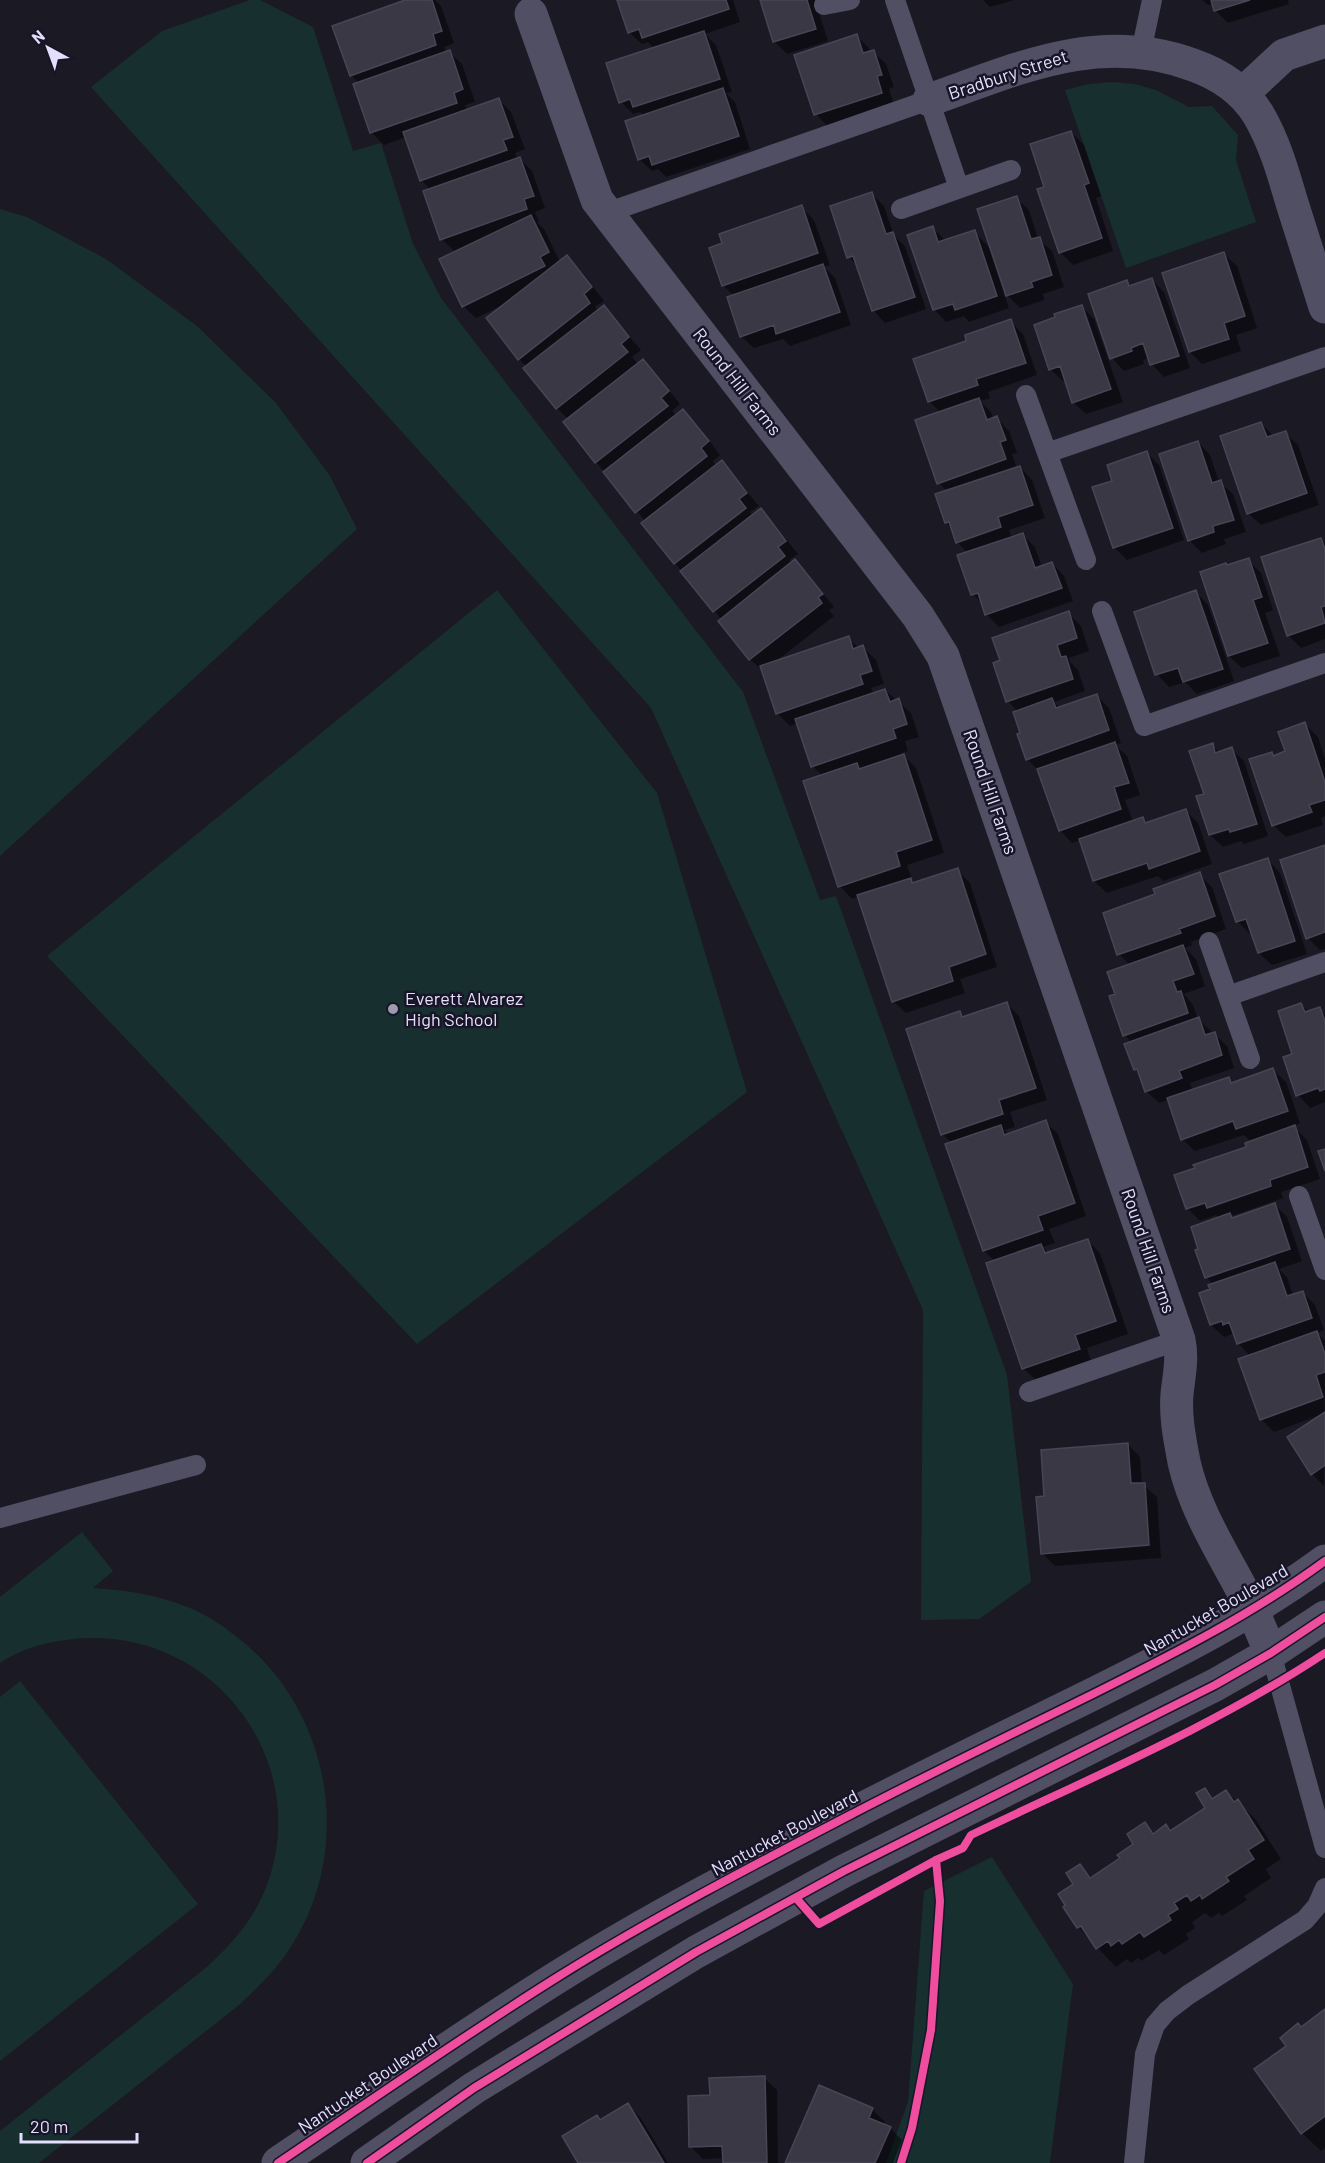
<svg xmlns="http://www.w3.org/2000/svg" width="1325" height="2163" viewBox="0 0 1325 2163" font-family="Barlow,sans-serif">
<rect width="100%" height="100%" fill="#1b1924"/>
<path fill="#182f2f" d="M250,0H260L313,27L353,151L381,143L413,244L441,298L743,692L820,900L836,896L1007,1375L1031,1582L979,1619L921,1620L923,1310L651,708L91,87L162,31Z
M1112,82L1135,84L1156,90L1189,107L1212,106L1238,135L1236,160L1256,222L1126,268L1065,90L1089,84Z
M0,209L27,217L106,259L197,326L276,403L330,476L357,529L0,856Z
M497,590L657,793L747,1092L417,1344L47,956Z
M82,1532L113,1571L93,1588C127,1590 159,1595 190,1608C207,1615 223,1626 237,1637C332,1710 356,1851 288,1951C274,1972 257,1988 239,2005L39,2163H0V2131L208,1966C229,1946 248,1926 261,1899C317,1779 230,1643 100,1638C67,1637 27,1644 0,1663V1597Z
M20,1681L198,1904L0,2061V1697Z
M992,1857L1073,1984L1050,2163H886L908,2102L924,1891Z"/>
<path fill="#0007" d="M409,0H435L441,6L454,43L444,47L446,53L449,52L462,64L475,102L465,105L467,111L499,100L511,112L525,149L515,153L517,159L519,158L532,171L545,208L535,212L539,222H537L544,229L560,262L567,257L579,269L604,301L595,307L598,311L604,307L641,350L632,357L638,364L643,361L655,373L680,404L672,411L677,416L683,411L696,423L720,455L713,461L716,466L722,462L759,506L750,512L753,516L761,510L773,523L798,554L789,560L792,563L795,561L807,573L834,607L829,610L834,616L775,662L848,638L859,648L863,647L876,660L884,684L871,688L874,694L885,690L911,713L919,737L905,741L908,751L901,753L916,768L944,853L907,865L912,879H910L915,884L957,870L970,883L997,967L960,979L965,993L906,1013L893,1001L859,896L852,899L840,886L823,776L812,766L798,723L790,726L777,713L764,672L750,659L720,621L722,620L675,563L646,522L596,462L568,419L557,408L527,367L519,359L503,305L476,318L463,306L456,253L442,239L431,190L421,180L406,137L384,145L372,133L355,85L360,84L351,75Z
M619,0H733L740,22L705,34L716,45L732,92L726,93L735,102L750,149L666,177L658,169L652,171L639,159L644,116L640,112L633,114L621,102L654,49L648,42L642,44L629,32Z
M762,0H815L828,41L787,54L774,41Z
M983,0H1014L990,7Z
M1202,0H1288L1289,4L1228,23L1215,10L1214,3L1208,5Z
M856,35L869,48L870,53L874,52L886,64L894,87L889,89L894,105L828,127L816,114Z
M1071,132L1084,145L1101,196L1096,198L1113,251L1073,265L1060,252L1046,188Z
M872,194L884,206L894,236L905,246L926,309L885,323L873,310L858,267L849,257Z
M1016,198L1029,210L1038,239L1052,251L1064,287L1043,294L1044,300L1020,308L1003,291L1009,308L969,322L964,316L946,322L934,309L933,228L946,241L974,232L991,249Z
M801,207L814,220L830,265L824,267L835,278L851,325L790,346L783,339L754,348L741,336L734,296L723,285Z
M1224,254L1237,266L1257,328L1236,335L1241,351L1202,364L1190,352Z
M1152,280L1164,292L1190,368L1164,377L1152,364L1149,358L1143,360L1144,364L1124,371L1112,358L1127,282L1132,287Z
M1082,307L1094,319L1123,402L1086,414L1073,402L1066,380L1063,381L1050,369Z
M1010,321L1023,334L1037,375L988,392L990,398L980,401L991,412L993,419L997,418L1009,431L1017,453L1012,454L1017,468L1020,467L1032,480L1045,518L1009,530L1012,538L1022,534L1035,547L1042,567L1052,563L1064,576L1073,601L999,627L986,614L983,605L973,594L968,553L957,542L953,530L946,523L948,492L939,483L941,413L929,401L968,341Z
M1261,423L1274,437L1285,433L1298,445L1319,505L1261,525L1248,513Z
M1198,442L1210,455L1219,482L1233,494L1246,532L1224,539L1226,544L1202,553L1189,540Z
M1147,453L1159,465L1184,540L1127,560L1114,547V482Z
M1321,539L1325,543V639L1301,648L1288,635Z
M1248,560L1261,573L1273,610L1265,613L1280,656L1242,668L1229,656L1202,573Z
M1196,592L1208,605L1234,681L1197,694L1185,682L1169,687L1157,674Z
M1068,613L1081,626L1089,651L1069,658L1070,662L1078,670L1085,691L1054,702L1060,708L1097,696L1109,708L1121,743L1115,745L1127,756L1140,795L1125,800L1133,822L1142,819L1148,824L1186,811L1198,823L1212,864L1163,881L1158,876L1107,893L1094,881L1081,840L1072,843L1060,830L1040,772L1027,759L1018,712L1008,701L1001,661Z
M1305,724L1318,737L1325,759V816L1321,818L1323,825L1286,837L1273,825L1271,753L1275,757L1287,752Z
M1212,745L1220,753L1231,749L1244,761L1268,836L1244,844L1241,841L1223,847L1210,835L1206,795Z
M1325,847V949L1320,950L1308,938Z
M1268,860L1280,873L1307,954L1272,965L1259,953L1253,933L1250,934L1237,921Z
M1199,874L1212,887L1226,929L1191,942L1192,945L1185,948L1196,959L1205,986L1184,994L1193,1005L1198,1019L1227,1046L1234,1068L1190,1083L1193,1091L1228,1078L1234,1084L1273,1070L1286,1082L1300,1123L1293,1126L1307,1140L1320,1179L1281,1192L1283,1198L1231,1216L1233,1219L1275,1205L1287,1217L1302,1261L1279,1269L1287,1277L1293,1296L1303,1293L1315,1305L1324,1330L1317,1333L1325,1341L1324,1486L1312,1474L1323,1414L1274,1432L1261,1419L1250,1356L1238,1343L1235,1333L1224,1337L1211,1325L1201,1294L1212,1290L1214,1285L1206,1277L1219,1218L1216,1215L1200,1221L1187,1208L1248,1148L1251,1142L1244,1135L1195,1151L1182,1139L1169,1100L1159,1103L1146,1091L1140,1075L1135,1069L1132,1043L1125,1035L1117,995L1130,965L1119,954L1157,895Z
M1006,1003L1019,1016L1047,1100L1010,1112L1015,1127L1004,1130L1009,1135L1045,1122L1058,1134L1086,1216L1049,1229L1055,1243L1043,1247L1049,1253L1087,1240L1100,1253L1128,1334L1087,1348L1091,1362L1036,1380L1023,1368L995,1261L984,1251L952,1143L942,1134L960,1013L964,1017Z
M1301,1004L1309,1012L1320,1009L1325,1014V1102L1310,1108L1298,1095L1294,1055Z
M1128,1444L1140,1457L1142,1484L1157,1497L1161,1558L1055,1566L1042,1553L1046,1498Z
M1204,1790L1214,1799L1226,1792L1237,1801L1256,1820L1281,1859L1266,1869L1271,1878L1244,1896L1247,1900L1222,1916L1219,1913L1211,1918L1205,1913L1192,1922L1195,1928L1186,1934L1189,1939L1164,1955L1159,1950L1141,1961L1138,1958L1131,1963L1127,1959L1116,1967L1079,1928L1065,1907L1075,1885L1080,1866L1093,1878L1122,1859L1135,1844L1145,1824L1155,1834L1166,1826L1171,1832L1207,1808Z
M1325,2011V2148L1321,2151L1302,2133L1288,2047L1301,2029Z
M764,2078L777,2090L778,2163H724V2158L703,2159L690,2146L711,2096Z
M819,2087L873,2110L885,2122L884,2125L890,2128L902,2140L893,2163H787Z
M628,2105L640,2117L668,2163H580L601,2121Z"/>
<path fill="#3a3845" stroke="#484556" stroke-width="1.5" d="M405,0H432L442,31L433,34L436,45L350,76L332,26Z
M617,0H726L729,9L642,38L639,29L628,33Z
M760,0H807L816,29L773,42Z
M1211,0H1250L1214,11Z
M704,31L720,79L633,107L630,99L619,103L606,63Z
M857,34L863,53L874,50L882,75L877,76L882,93L814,115L794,55Z
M450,50L463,89L454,93L457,103L370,133L353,84Z
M723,88L739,136L652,165L649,156L638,160L625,121Z
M499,98L513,137L503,140L507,150L420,181L403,132Z
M1071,131L1089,183L1084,185L1102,238L1059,253L1037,189L1044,187L1030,144Z
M520,157L534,196L524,199L527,209L440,240L423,191Z
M872,192L886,234L893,232L915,297L872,311L853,256L847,258L830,206Z
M1017,196L1031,239L1040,237L1052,275L1031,282L1033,287L1006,296L977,209Z
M802,205L818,253L722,286L709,248L722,243L719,234Z
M531,215L549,252L540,257L545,266L462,307L439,259Z
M933,226L938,242L975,230L997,296L955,310L953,304L933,310L907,235Z
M1224,252L1245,316L1224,323L1229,339L1189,352L1162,273Z
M567,255L592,287L584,294L590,303L518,360L486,318Z
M823,264L840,312L776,334L774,325L740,337L727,297Z
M1152,278L1179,356L1150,365L1143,343L1131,348L1132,351L1110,359L1088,294L1127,280L1129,286Z
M604,305L629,337L621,344L628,352L556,409L523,368Z
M1082,305L1111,389L1072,403L1060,366L1049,370L1034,325L1055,317L1054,314Z
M1011,319L1026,363L976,379L978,385L928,402L913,359L966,341L965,335Z
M643,359L669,391L661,398L668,406L595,463L563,422Z
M979,398L987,420L997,416L1006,440L1000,442L1006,459L937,484L915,420Z
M683,409L709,441L701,448L707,456L635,513L603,472Z
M1261,422L1267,437L1286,431L1307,493L1247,514L1220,436Z
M1198,441L1212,483L1221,480L1234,520L1213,526L1214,532L1188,541L1159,454Z
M1147,451L1173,528L1113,548L1092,487L1112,481L1107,465Z
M722,460L747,493L739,499L746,508L674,564L641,523Z
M1020,466L1033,505L998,517L1001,527L956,543L949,522L945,523L935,494Z
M761,508L786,541L778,547L785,556L713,612L680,571Z
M1023,533L1035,568L1052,562L1062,588L985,615L978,593L971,595L957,555Z
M1321,538L1325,549V606L1321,607L1325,623L1287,636L1261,557Z
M1249,558L1262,597L1253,600L1268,643L1228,656L1200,572L1226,563L1227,565Z
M795,559L823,594L818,597L822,603L749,660L718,621Z
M1196,590L1223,669L1183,682L1178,668L1155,675L1134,612Z
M1069,611L1077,638L1057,645L1061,657L1066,656L1073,679L1006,702L993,663L1000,660L992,638Z
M849,636L853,649L863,645L872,671L860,675L863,684L776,714L760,666Z
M885,689L890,702L899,698L907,724L893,729L896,738L811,767L795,719Z
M1097,694L1109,730L1026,760L1017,734L1020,733L1013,712L1052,698L1056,708Z
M1305,722L1325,782V800L1309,805L1312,812L1272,826L1249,759L1272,752L1273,756L1285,751L1278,732Z
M1115,742L1129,783L1114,787L1121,809L1059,831L1037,769Z
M1213,743L1215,753L1232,747L1257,824L1230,832L1229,829L1209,835L1196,796L1204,794L1189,751Z
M904,754L932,840L896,852L900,866L838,887L803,781L857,763L859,769Z
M1186,809L1200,851L1149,869L1147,863L1093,881L1079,839L1143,817L1145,823Z
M1325,845V932L1306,939L1280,860Z
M1268,858L1295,941L1258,953L1246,919L1236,922L1219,874Z
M958,868L986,954L949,967L953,981L892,1002L857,895L911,878L912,883Z
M1200,872L1215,916L1179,929L1181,933L1117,955L1103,913L1155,894L1153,889Z
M1183,945L1194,974L1173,981L1177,992L1181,991L1188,1013L1123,1036L1109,996L1115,994L1107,972Z
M1007,1002L1036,1088L999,1100L1003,1114L941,1135L906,1029L960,1011L962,1017Z
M1301,1003L1305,1012L1320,1007L1325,1021V1089L1320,1091L1318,1088L1296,1096L1283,1057L1292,1054L1278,1011Z
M1199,1017L1205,1035L1215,1032L1222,1055L1179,1071L1182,1078L1145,1092L1137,1069L1134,1070L1124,1044Z
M1273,1068L1288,1111L1236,1129L1233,1121L1181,1140L1167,1098L1229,1077L1231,1083Z
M1046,1120L1075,1203L1038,1216L1043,1230L983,1251L945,1144L1001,1125L1004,1135Z
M1295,1125L1308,1167L1270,1180L1271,1186L1207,1208L1205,1203L1186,1209L1174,1175L1195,1168L1193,1165L1246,1147L1245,1143Z
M1325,1149V1171L1318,1151Z
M1275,1203L1290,1249L1205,1278L1195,1250L1198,1249L1191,1227L1230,1213L1232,1218Z
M1088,1239L1116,1321L1075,1335L1080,1349L1022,1369L986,1263L1041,1244L1045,1253Z
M1275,1262L1287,1296L1303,1291L1312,1318L1237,1344L1229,1322L1223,1325L1222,1321L1210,1325L1199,1293L1210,1289L1208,1285Z
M1317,1331L1325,1354V1372L1316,1375L1323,1397L1260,1420L1238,1359Z
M1325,1412V1465L1311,1475L1287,1437Z
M1128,1443L1131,1483H1145L1149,1545L1041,1554L1036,1497L1044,1496L1041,1450Z
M1205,1788L1212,1799L1226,1790L1234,1802L1238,1799L1264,1840L1248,1850L1254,1859L1226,1877L1229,1881L1202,1899L1200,1895L1191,1901L1187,1895L1174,1903L1178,1909L1168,1915L1171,1920L1144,1937L1140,1932L1122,1944L1119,1940L1111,1946L1108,1941L1096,1949L1081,1926L1077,1928L1063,1907L1065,1905L1058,1894L1073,1884L1066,1873L1080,1864L1090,1878L1120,1858L1117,1855L1133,1844L1127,1834L1145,1822L1153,1834L1166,1824L1170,1831L1205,1808L1196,1793Z
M1325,2009V2116L1301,2134L1254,2069L1286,2046L1280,2038L1298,2023L1301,2027Z
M765,2076L767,2163H723L722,2146L689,2147L688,2096L710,2095L709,2078Z
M819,2085L873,2108L869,2118L891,2127L875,2163H785Z
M628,2103L664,2163H578L562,2136L597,2115L600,2120Z"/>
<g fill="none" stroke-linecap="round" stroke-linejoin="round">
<path stroke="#514f63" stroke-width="20" d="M895,0L959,188
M824,5L850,0
M1141,52L1152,0
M901,209L1011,170
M606,213L929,100
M1026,395L1086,560
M1047,453L1325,357
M1102,611L1144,726L1325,663
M1209,942L1250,1059
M1228,996L1325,962
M1299,1196L1325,1270
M1029,1392L1179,1340
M0,1518L196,1465
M1271,1653L1325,1848
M1134,2163L1145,2054L1155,2025L1167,2011L1188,1995L1305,1920L1317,1906L1325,1888"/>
<path stroke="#514f63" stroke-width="33" d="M531,14L597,200L918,616L943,656L1179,1340C1183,1359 1179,1375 1177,1394C1175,1417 1180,1440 1184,1462C1196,1515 1227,1559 1251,1607C1258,1622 1264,1638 1271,1653
M1242,94L1284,55L1325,41
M929,100C1018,69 1098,30 1193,65C1219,74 1243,90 1258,114C1274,141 1283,172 1292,203C1303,238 1314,272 1325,307"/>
<path stroke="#514f63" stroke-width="33" d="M278,2163C370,2101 462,2037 556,1978C652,1918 754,1865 854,1813C933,1772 1014,1733 1093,1694C1173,1654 1253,1614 1325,1561
M367,2163L474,2088L696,1952L844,1871L1215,1685L1271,1653L1325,1617"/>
<g stroke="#181528" stroke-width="11">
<path id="cycleway" d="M796,1898L819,1924L936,1860L963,1848L971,1835C1090,1778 1215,1726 1325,1653
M278,2163C370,2101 462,2037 556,1978C652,1918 754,1865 854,1813C933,1772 1014,1733 1093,1694C1173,1654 1253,1614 1325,1561
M367,2163L474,2088L696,1952L844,1871L1215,1685L1271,1653L1325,1617
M901,2163L912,2128L931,2030L940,1901L936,1860"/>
</g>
<use href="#cycleway" stroke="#ef4d9e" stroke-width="8"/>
</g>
<circle fill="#9e9ab0" stroke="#181528" stroke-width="2" cx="393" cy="1009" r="6"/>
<g text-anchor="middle" stroke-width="5" stroke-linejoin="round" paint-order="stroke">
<g font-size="18" fill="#e4e0fb" stroke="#181528">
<text transform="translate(1008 75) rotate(-18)" y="6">Bradbury Street</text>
<text transform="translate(737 382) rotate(52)" y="6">Round Hill Farms</text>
<text transform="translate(990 792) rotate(71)" y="6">Round Hill Farms</text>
<text transform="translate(1148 1251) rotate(71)" y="6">Round Hill Farms</text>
<text transform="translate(1216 1610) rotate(-30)" y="6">Nantucket Boulevard</text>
<text transform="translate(785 1833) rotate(-28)" y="6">Nantucket Boulevard</text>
<text transform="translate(368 2084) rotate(-34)" y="6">Nantucket Boulevard</text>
</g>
<g font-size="18" fill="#e4e0fb" stroke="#181528" text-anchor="start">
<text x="405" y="1005">Everett Alvarez<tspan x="405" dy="21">High School</tspan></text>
</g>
</g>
<g transform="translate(48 48) rotate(319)" stroke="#181528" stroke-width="4.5" paint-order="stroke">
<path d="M0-4.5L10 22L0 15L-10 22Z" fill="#e4e0fb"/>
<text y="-9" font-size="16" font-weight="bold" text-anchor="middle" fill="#e4e0fb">N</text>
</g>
<path d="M21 2133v9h116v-9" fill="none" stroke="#e4e0fb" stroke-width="3"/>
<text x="30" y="2133" font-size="18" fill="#e4e0fb" stroke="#181528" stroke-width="4.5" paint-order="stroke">20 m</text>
</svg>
